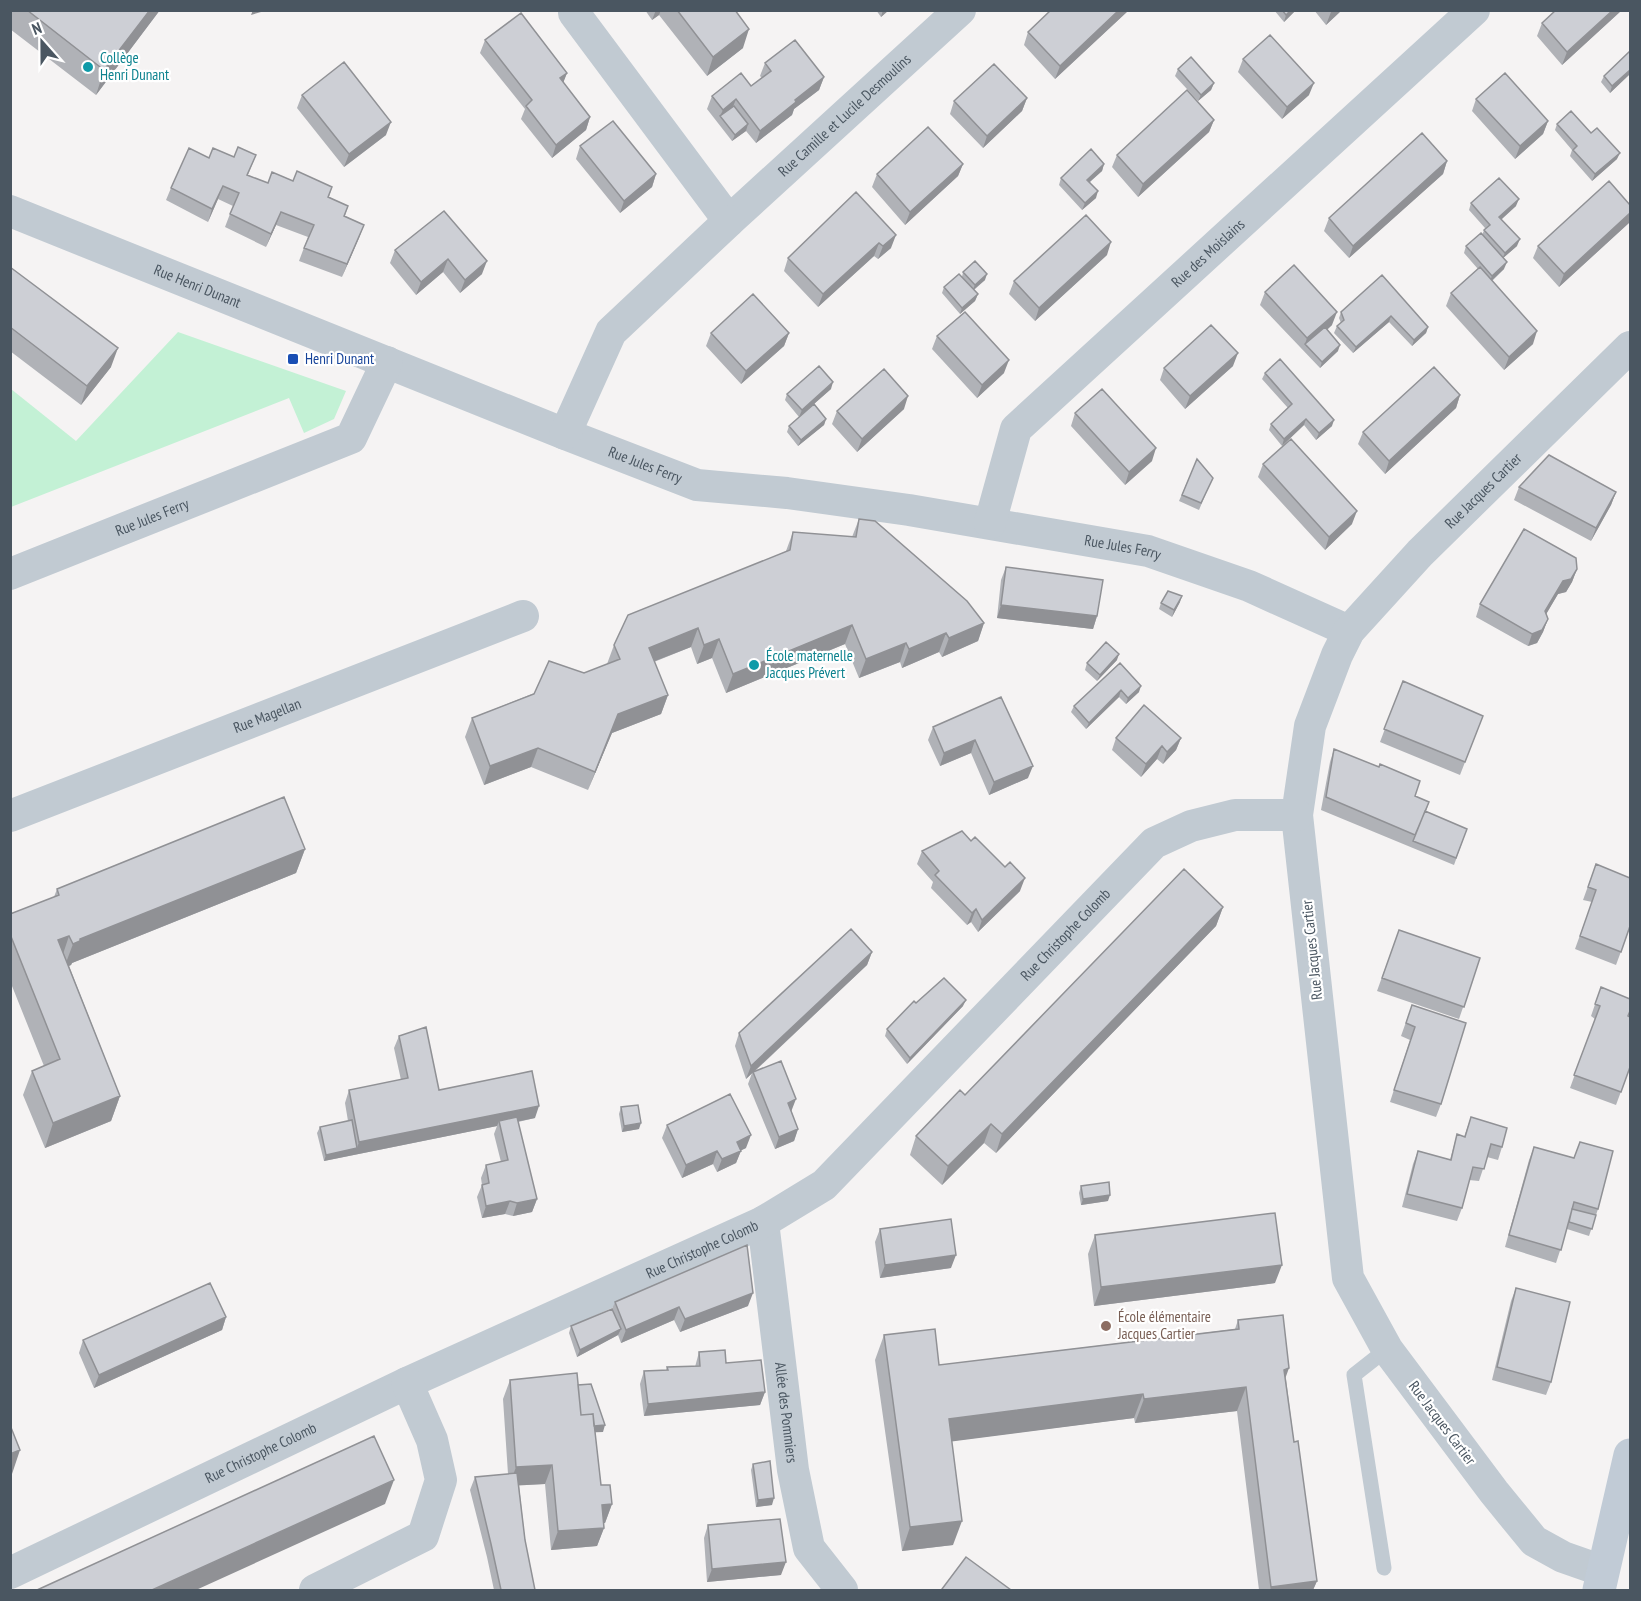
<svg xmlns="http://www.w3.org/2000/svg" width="1641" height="1601" viewBox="0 0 1641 1601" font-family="'PT Sans Narrow',sans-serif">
<rect width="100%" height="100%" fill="#f5f3f3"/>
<path fill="#c3f1d5" d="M178,332L346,391L334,419L304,433L289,398L11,507V389L76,441Z"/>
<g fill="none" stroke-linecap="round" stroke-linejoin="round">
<path stroke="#c1cad2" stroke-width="15" d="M1384,1568L1354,1375L1387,1349"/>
<g stroke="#c1cad2" stroke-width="32">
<path id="s1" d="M574,13L729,221L960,10"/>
<path id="s2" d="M10,211L565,434L697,485L787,493L909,510L1148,551L1249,586L1349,631"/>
<path d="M565,434L611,332L729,221"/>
<path id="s3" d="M990,523L1016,429L1474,10"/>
<path id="s4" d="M10,574L351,438L387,362"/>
<path id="s5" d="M10,816L523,616"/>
<path id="s6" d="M763,1222L793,1470L809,1548L842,1590"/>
<path id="s7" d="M1603,1571L1563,1557L1534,1541L1494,1492L1387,1349L1348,1278L1297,815L1310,726L1337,655L1349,631L1420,553L1630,347"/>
<path id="s8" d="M10,1573L407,1383L763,1222L824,1185L1154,843L1191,826L1235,815H1297"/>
<path d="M315,1590L423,1536L441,1480L432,1440L407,1383"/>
</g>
<path stroke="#c1cbd6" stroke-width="33" d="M1599,1590L1630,1455"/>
</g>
<path fill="#b0b2b7" d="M10,10H160L96,95L10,29Z
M645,10H735L743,48L707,76L659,15L652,20Z
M876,10H889L881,17Z
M1051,10H1129L1055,79L1024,45L1028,32Z
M1274,10H1296L1284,22Z
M1314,10H1342L1326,25Z
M1556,10H1622L1562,65L1537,36L1542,23Z
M485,40L567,73L563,82L590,117L586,130L552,158L521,119L525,109L480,53Z
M1630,51V74L1610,93L1601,82L1604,76Z
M1243,59L1309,95L1282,119L1238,72Z
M765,63L824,77L819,90L794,109L792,115L756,143L746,131L732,141L707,109L712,96L751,86L762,78L760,76Z
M1178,69L1214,83L1211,90L1198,101L1175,76Z
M302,95L386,135L344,167L297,108Z
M1027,98L1022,111L983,148L950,114L954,101Z
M1476,99L1548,121L1543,134L1515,159L1472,111Z
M1214,120L1209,132L1138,197L1112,167L1117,155Z
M1557,124L1591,133L1617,159L1592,181L1570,156L1572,150L1555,130Z
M580,146L656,174L652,187L620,213L576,159Z
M256,155L248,175L268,183L293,181L332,187L329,197L348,206L345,216L364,225L342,277L299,261L308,237L276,225L266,247L225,227L233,206L218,199L208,222L166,200L171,188L209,158Z
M1447,161L1443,174L1349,258L1324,231L1329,218Z
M963,164L958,176L905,225L872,187L877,174Z
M1104,164L1102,171L1090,182L1096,198L1082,210L1059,185L1061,178Z
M856,192L891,248L878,259L874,256L818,307L784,271L788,258Z
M1471,203L1516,206L1501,220L1517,246L1503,258L1504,269L1492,281L1533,344L1504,370L1446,306L1451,293L1478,269L1464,253L1466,246L1482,235L1485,228L1469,210Z
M1630,205V222L1559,287L1533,258L1538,246Z
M444,211L482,274L460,293L443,272L416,295L390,263L395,250Z
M1107,255L1035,321L1009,294L1014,281Z
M10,267L111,367L81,405L10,351Z
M963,272L985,280L974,290L978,294L975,301L960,314L942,293L944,287L962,277Z
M1382,275L1428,327L1426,333L1412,346L1389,322L1353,353L1334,333L1337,326L1341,323L1339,318L1341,312Z
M1265,292L1332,325L1327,330L1338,351L1320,368L1260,305Z
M711,333H789L784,346L741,384L706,346Z
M937,336L1004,373L977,398L932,349Z
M1233,366L1185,409L1160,380L1164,368Z
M1265,373L1332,426L1316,440L1304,425L1282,446L1269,430L1271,424L1288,408L1262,379Z
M831,389L814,404L826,419L824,425L798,446L787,432L789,426L799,417L785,400L787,394Z
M1460,395L1456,408L1385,474L1358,444L1363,432Z
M904,409L857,452L832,424L837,411Z
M1075,413L1152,461L1125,485L1071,426Z
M1197,459L1210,484L1199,510L1179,501Z
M1263,464L1352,524L1325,550L1258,477Z
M1519,487L1616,492L1611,505L1591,541L1514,500Z
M859,519L984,623L978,641L942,657L939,652L902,668L900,662L859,678L845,644L726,693L712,658L697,664L691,647L654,662L668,695L661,714L612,733L588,790L531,767L484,785L465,737L472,718L607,664L614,645L786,551L793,532L852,537Z
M1006,567L1097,616L1093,629L997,618L1001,580Z
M1577,569L1572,582L1566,592L1558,594L1546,614L1548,619L1543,632L1537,643L1528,646L1476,617L1480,604Z
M1180,602L1172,617L1159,609L1161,603Z
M1117,660L1097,681L1085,670L1087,663Z
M1120,663L1139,692L1126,704L1119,697L1086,729L1071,712L1074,706Z
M1403,681L1483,716L1460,775L1380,742Z
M1001,697L1028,778L989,795L971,753L940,766L928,740L933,727Z
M1116,738H1181L1176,750L1163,764L1157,759L1141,777L1112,750Z
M1334,749L1415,796L1429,802L1426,812L1467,829L1454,865L1321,810L1330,762Z
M971,841L1005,867L1020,891L978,932L971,922L967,925L931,888L933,882L917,864L922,851Z
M305,849L296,873L72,963L71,965L69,966L120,1096L111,1121L45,1148L23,1095L32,1071L44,1066L10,981V914L54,897L57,889Z
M1596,864L1630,927L1616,965L1575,949L1592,902L1583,900Z
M1223,907L1216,926L996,1153L984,1143L942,1185L910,1155L916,1136L965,1095Z
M1399,930L1480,958L1459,1019L1377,991Z
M872,952L867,965L755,1071L791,1112L798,1129L794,1141L775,1149L748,1084L752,1073L746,1079L735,1046L739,1033Z
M1601,987L1629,1017L1630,1067L1616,1105L1570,1088L1595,1019L1591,1016Z
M916,1003L963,1006L907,1064L885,1036L887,1029Z
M1412,1005L1441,1104L1436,1117L1390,1102L1410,1040L1401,1036Z
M399,1036L439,1090L535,1118L518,1122L537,1199L532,1212L513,1216L505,1214L482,1218L477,1197L482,1185L481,1178L486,1165L501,1162L494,1134L497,1126L324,1161L317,1133L320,1127L348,1121L345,1103L349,1090L401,1080L394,1048Z
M621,1107L639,1129L622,1132L619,1114Z
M1471,1117L1502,1147L1498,1160L1487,1157L1479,1181L1469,1180L1462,1208L1457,1221L1402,1207L1413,1164L1418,1151L1450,1160L1457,1134L1464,1137Z
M667,1125L746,1148L741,1150L736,1163L717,1172L713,1164L682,1178L662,1138Z
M1534,1147L1598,1209L1589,1236L1567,1229L1556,1263L1505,1247L1529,1160Z
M1081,1186L1108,1201L1081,1205L1079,1193Z
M880,1229L951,1268L880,1278L875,1242Z
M1095,1235L1275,1283L1094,1306L1088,1254Z
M1516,1288L1551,1382L1546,1395L1492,1380L1511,1301Z
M615,1302L748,1306L680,1332L674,1320L621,1343L618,1335L577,1357L569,1333L571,1326L612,1309Z
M226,1317L222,1330L94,1388L79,1353L83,1340Z
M1238,1320L1286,1379L1294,1442L1317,1581L1313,1590H1259L1237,1411L1135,1423L1134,1418L951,1441L953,1545L902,1551L875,1360L884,1335L939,1365L1235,1329Z
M699,1352L726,1363L765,1392L760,1405L644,1416L640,1384L644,1371L666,1370L667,1367H695Z
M510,1380L578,1385L603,1432H595L601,1485L612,1504L605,1523H604V1528L597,1546L551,1550L545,1484L519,1485L525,1540L535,1590H494L487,1557L470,1490L475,1477L508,1474L503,1399Z
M753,1464L772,1505L756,1507L751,1470Z
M708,1525L781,1575L707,1582L704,1538Z"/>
<path fill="#909195" d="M150,10H160L96,95L104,70Z
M253,10H268L251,15Z
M656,10H661L659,15L652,20Z
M883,10H889L881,17Z
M1119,10H1129L1055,79L1060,66Z
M1291,10H1296L1284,22L1286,15Z
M1332,10H1342L1326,25L1331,12Z
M1613,10H1622L1562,65L1567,52Z
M749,29L743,48L707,76L713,57Z
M1630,70V74L1610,93L1612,86Z
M567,73L562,86L560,78Z
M824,77L819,90L794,109L792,115L756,143L760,131L795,100Z
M1214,83L1211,90L1198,101L1201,95Z
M1314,83L1309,95L1282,119L1287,107Z
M1027,98L1022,111L983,148L987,136Z
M736,99L731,112L720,116L723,110Z
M590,117L586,130L552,158L556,145Z
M1214,120L1209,132L1138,197L1143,184Z
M1548,121L1543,134L1515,159L1520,146Z
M391,122L386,135L344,167L349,154Z
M748,124L746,131L732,141L735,135Z
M1620,153L1617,159L1592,181L1595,174Z
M1447,161L1443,174L1349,258L1353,246Z
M963,164L958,176L905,225L910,212Z
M1104,164L1102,171L1085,186L1087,180Z
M656,174L652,187L620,213L624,201Z
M223,186L218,199L208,222L212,209Z
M1098,191L1096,198L1082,210L1085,203Z
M1519,199L1516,206L1496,224L1499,217Z
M281,212L276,225L266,247L271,234Z
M1630,213V222L1559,287L1564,274Z
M364,225L359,238L342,277L347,264Z
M896,235L891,248L878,259L883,246Z
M1520,239L1517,246L1502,259L1505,253Z
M1111,242L1107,255L1035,321L1039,308Z
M879,243L874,256L818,307L823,294Z
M448,259L443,272L416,295L421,282Z
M487,261L482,274L460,293L465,280Z
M1507,262L1504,269L1489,283L1492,276Z
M987,274L985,280L972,291L975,285Z
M978,294L975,301L960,314L962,308Z
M1337,312L1332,325L1307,347L1305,344L1307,338Z
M1391,316L1389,322L1353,353L1356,347Z
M1428,327L1426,333L1412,346L1414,340Z
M1537,331L1533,344L1504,370L1509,357Z
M789,333L784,346L741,384L746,371Z
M1340,345L1338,351L1320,368L1322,362Z
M118,348L111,367L81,405L87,386Z
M1238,353L1233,366L1185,409L1190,396Z
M1009,360L1004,373L977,398L982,385Z
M833,382L831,389L799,417L802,410Z
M1460,395L1456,408L1385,474L1389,461Z
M908,396L904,409L857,452L862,439Z
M826,419L824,425L798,446L801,440Z
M1306,419L1304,425L1282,446L1284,439Z
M1334,420L1332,426L1316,440L1319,433Z
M1156,448L1152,461L1125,485L1129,472Z
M1616,492L1611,505L1591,541L1596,528Z
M1357,511L1352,524L1325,550L1329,537Z
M1577,569L1572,582L1566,592L1558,594L1541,623L1545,611L1563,581Z
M1182,596L1180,602L1172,617L1174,610Z
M1001,605L1097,616L1093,629L997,618Z
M1548,619L1543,632L1537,643L1528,646L1532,634Z
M984,623L978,641L942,657L949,638Z
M852,625L845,644L726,693L733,674Z
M698,628L691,647L642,666L649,648Z
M946,633L939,652L902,668L909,649Z
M719,639L712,658L697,664L704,645Z
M906,643L900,662L859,678L866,659Z
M1119,654L1117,660L1097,681L1100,675Z
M1141,686L1139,692L1126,704L1128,698Z
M1121,690L1119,697L1086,729L1089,723Z
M668,695L661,714L612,733L588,790L618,714Z
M1181,738L1176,750L1163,764L1167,752Z
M975,740L971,753L940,766L944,753Z
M1162,746L1157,759L1141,777L1146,764Z
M538,748L531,767L484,785L490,766Z
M1033,766L1028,778L989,795L994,782Z
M305,849L296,873L72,963L71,965L64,968L73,944L80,939Z
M1025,878L1020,891L978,932L982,920Z
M1223,907L1216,926L996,1153L1002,1134Z
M976,909L971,922L967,925L972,913Z
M69,936L61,960L58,940Z
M872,952L867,965L746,1079L751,1066Z
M966,1000L963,1006L907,1064L910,1058Z
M120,1096L111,1121L45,1148L53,1123Z
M796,1099L791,1112L788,1103Z
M539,1106L535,1118L500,1125L499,1121L497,1126L324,1161L326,1155L357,1148L359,1142Z
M641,1123L639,1129L622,1132L624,1126Z
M991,1124L984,1143L942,1185L948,1166Z
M798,1129L794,1141L775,1149L779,1137Z
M751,1135L746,1148L734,1154L741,1151L736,1163L717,1172L722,1159L737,1142Z
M717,1151L713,1164L682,1178L686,1165Z
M1110,1195L1108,1201L1081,1205L1083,1199Z
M537,1199L532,1212L513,1216L517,1203Z
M510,1201L505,1214L482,1218L486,1206Z
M956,1255L951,1268L880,1278L885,1265Z
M1282,1265L1275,1283L1094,1306L1101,1287Z
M753,1293L748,1306L680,1332L685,1319Z
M679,1307L674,1320L621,1343L626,1330Z
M226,1317L222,1330L94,1388L99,1375Z
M621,1329L618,1335L577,1357L580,1350Z
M1289,1368L1280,1393L1284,1370Z
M1246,1387L1237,1411L1135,1423L1144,1399Z
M765,1392L760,1405L644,1416L648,1404Z
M1143,1394L1134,1418L940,1443L949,1419Z
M605,1425L603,1432L574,1433L576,1427Z
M20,1450L12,1474H10V1454Z
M552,1465L545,1484L509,1486L516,1467Z
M394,1480L385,1504L196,1590H152Z
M774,1498L772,1505L756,1507L758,1500Z
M612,1504L605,1523L595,1524L602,1505Z
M962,1521L953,1545L902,1551L910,1527Z
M604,1528L597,1546L551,1550L558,1531Z
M786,1562L781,1575L707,1582L712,1569Z
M1317,1581L1313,1590H1270L1271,1587Z"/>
<path fill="#cdcfd5" stroke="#909195" stroke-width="1.5" d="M27,10H150L104,70Z
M677,10H735L749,29L713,57Z
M1051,10H1119L1060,66L1028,32Z
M1282,10H1291L1286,15Z
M1556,10H1613L1567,52L1542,23Z
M521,13L567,73L560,78L590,117L556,145L526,106L532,100L485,40Z
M1270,35L1314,83L1287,107L1243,59Z
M795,40L824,77L795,100L796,102L760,131L736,99L723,110L712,96L741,73L751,86L771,71L765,63Z
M1630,51V70L1612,86L1604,76Z
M1191,57L1214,83L1201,95L1178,69Z
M344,62L391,122L349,154L302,95Z
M994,64L1027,98L987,136L954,101Z
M1505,73L1548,121L1520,146L1476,99Z
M1187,90L1214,120L1143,184L1117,155Z
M734,106L748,124L735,135L720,116Z
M1571,111L1591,133L1597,128L1620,153L1595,174L1573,150L1577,146L1557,124Z
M613,121L656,174L624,201L580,146Z
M928,127L963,164L910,212L877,174Z
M1422,133L1447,161L1353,246L1329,218Z
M238,147L256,155L247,175L268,183L272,172L293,181L297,171L332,187L328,197L348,206L344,216L364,225L347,264L304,248L314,225L281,212L271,234L230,214L239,193L223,186L212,209L171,188L189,148L209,158L213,148L234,157Z
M1091,149L1104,164L1087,180L1098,191L1085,203L1061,178Z
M1499,178L1519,199L1499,217L1520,239L1505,253L1484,230L1490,225L1471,203Z
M1609,181L1630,205V213L1564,274L1538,246Z
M856,192L896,235L883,246L879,243L823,294L788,258Z
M444,211L487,261L465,280L448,259L421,282L395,250Z
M1086,215L1111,242L1039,308L1014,281Z
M1481,233L1507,262L1492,276L1466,246Z
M975,261L987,274L975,285L963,272Z
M1294,265L1337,312L1307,338L1265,292Z
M10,267L118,348L87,386L10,327Z
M1480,267L1537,331L1509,357L1451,293Z
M959,274L978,294L962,308L944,287Z
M1382,275L1428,327L1414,340L1391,316L1356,347L1337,326L1344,320L1341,312Z
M753,294L789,333L746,371L711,333Z
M965,312L1009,360L982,385L937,336Z
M1211,325L1238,353L1190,396L1164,368Z
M1325,327L1340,345L1322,362L1305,344Z
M1280,359L1334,420L1319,433L1306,419L1284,439L1271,424L1292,404L1265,373Z
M819,366L833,382L802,410L787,394Z
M1434,367L1460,395L1389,461L1363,432Z
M884,369L908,396L862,439L837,411Z
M1102,389L1156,448L1129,472L1075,413Z
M814,404L826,419L801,440L789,426Z
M1291,439L1357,511L1329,537L1263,464Z
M1549,455L1616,492L1596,528L1519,487Z
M1197,459L1213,478L1201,503L1182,495Z
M859,519L875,521L967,601L984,623L949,638L946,633L909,649L906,643L866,659L852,625L733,674L719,639L704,645L698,628L649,648L668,695L618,714L595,772L538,748L490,766L472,718L534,694L549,661L584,673L620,659L614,645L628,615L790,550L793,532L856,537Z
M1524,529L1576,558L1577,569L1571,579L1563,581L1545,611L1548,619L1542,630L1532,634L1480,604Z
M1006,567L1103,580L1097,616L1001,605Z
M1168,591L1182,596L1174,610L1161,603Z
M1106,642L1119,654L1100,675L1087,663Z
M1120,663L1141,686L1128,698L1121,690L1089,723L1074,706Z
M1403,681L1483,716L1465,762L1384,729Z
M1001,697L1033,766L994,782L975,740L944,753L933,727Z
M1144,705L1181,738L1167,752L1162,746L1146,764L1116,738Z
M1334,749L1379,767L1380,764L1420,781L1415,796L1429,802L1415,835L1326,797Z
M284,797L305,849L80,939V941L73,944L69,936L58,940L120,1096L53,1123L32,1071L60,1059L10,934V914L59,895L57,889Z
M1425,811L1467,829L1456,858L1413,841Z
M962,831L971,841L975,837L1005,867L1010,862L1025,878L982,920L976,909L972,913L935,875L939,871L922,851Z
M1596,864L1630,878V926L1621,952L1580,936L1596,890L1588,887Z
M1184,869L1223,907L1002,1134L991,1124L948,1166L916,1136L960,1090L965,1095Z
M851,929L872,952L751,1066L739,1033Z
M1399,930L1480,958L1464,1007L1382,978Z
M944,978L966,1000L910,1058L887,1029L914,1001L916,1003Z
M1601,987L1630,999V1011L1628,1016L1630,1017V1067L1621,1092L1574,1075L1600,1006L1595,1004Z
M1412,1005L1466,1023L1441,1104L1394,1090L1415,1027L1406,1023Z
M426,1027L439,1090L532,1071L539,1106L359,1142L349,1090L408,1078L399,1036Z
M781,1061L796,1099L788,1103L798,1129L779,1137L753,1072Z
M730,1094L751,1135L737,1142L741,1151L722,1159L717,1151L686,1165L667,1125Z
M638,1105L641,1123L624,1126L621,1107Z
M517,1117L537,1199L517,1203L510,1201L486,1206L482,1185L489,1183L486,1165L508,1160L499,1121Z
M1471,1117L1507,1128L1502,1147L1491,1144L1484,1169L1473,1167L1462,1208L1407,1194L1418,1151L1451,1160L1457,1134L1465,1137Z
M352,1120L357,1148L326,1155L320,1127Z
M1580,1142L1613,1151L1598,1209L1574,1202L1561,1250L1509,1235L1534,1147L1574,1158Z
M1109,1182L1110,1195L1083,1199L1081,1186Z
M1572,1209L1596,1215L1592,1229L1569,1222Z
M1275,1213L1282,1265L1101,1287L1095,1235Z
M951,1219L956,1255L885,1265L880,1229Z
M747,1245L753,1293L685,1319L679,1307L626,1330L615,1302Z
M210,1283L226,1317L99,1375L83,1340Z
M1516,1288L1570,1302L1551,1382L1497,1367Z
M612,1309L621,1329L580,1350L571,1326Z
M1283,1315L1289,1368L1284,1370L1294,1442L1298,1441L1317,1581L1271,1587L1246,1387L1144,1399L1143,1394L949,1419L962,1521L910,1527L884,1335L935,1329L939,1365L1239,1329L1238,1320Z
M725,1350L726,1363L761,1360L765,1392L648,1404L644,1371L668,1370L667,1367L700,1366L699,1352Z
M577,1373L581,1415L593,1414L601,1485H610L612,1504L602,1505L604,1528L558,1531L552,1465L516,1467L510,1380Z
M591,1384L605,1425L594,1426L593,1414L581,1415L578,1385Z
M10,1425L20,1450L10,1454Z
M374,1436L394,1480L152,1590H37Z
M770,1461L774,1498L758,1500L753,1464Z
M517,1473L525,1540L535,1590H501L491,1544L475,1477Z
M780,1519L786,1562L712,1569L708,1525Z
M966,1557L1011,1590H944L942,1589Z"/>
<g fill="#0f9aa8" stroke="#fff" stroke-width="2">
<circle cx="88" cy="67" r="6"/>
<circle cx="754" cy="665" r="6"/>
</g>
<rect fill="#1a4fb4" stroke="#fff" stroke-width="2" x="287" y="353" width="12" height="12" rx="3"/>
<circle fill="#8d6e63" stroke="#fff" stroke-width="2" cx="1106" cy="1326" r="6"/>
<g text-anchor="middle" stroke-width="4.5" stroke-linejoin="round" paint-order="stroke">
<g font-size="15" fill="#0d838f" stroke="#fff" text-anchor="start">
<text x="100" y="63">Collège<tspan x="100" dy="17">Henri Dunant</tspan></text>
<text x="766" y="661">École maternelle<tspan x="766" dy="17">Jacques Prévert</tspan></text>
</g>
<g font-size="15" fill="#4a5661" stroke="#fff">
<text dy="5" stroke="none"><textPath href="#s1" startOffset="416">Rue Camille et Lucile Desmoulins</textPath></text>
<text dy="5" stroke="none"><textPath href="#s3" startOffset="358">Rue des Moislains</textPath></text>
<text dy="5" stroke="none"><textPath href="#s2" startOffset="202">Rue Henri Dunant</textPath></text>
<text dy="5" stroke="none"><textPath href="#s2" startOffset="684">Rue Jules Ferry</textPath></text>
<text dy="5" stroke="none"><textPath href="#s7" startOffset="1251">Rue Jacques Cartier</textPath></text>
<text dy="5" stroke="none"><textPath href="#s4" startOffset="153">Rue Jules Ferry</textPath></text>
<text dy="5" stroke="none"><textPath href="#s2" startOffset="1170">Rue Jules Ferry</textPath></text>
<text dy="5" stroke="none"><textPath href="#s5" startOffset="276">Rue Magellan</textPath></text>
<text dy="5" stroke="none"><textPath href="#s8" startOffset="1250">Rue Christophe Colomb</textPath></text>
<text transform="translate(1312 950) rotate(-96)" y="5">Rue Jacques Cartier</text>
<text dy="5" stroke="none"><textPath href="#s8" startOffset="764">Rue Christophe Colomb</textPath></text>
<text dy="5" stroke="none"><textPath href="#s6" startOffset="192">Allée des Pommiers</textPath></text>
<text transform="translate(1442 1423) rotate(53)" y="5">Rue Jacques Cartier</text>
<text dy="5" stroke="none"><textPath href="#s8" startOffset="278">Rue Christophe Colomb</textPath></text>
</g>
<g font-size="15" fill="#164399" stroke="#fff" text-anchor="start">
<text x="305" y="364">Henri Dunant</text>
</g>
<g font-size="15" fill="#785e54" stroke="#fff" text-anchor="start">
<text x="1118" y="1322">École élémentaire<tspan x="1118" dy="17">Jacques Cartier</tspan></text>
</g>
</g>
<rect width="1641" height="1601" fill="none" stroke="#4a5661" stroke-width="24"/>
<g transform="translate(42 42) rotate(339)" stroke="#ffffff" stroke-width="4.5" paint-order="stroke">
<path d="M0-4.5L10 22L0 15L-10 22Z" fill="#4a5661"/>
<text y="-9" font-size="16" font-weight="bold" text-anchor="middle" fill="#4a5661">N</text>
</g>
</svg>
